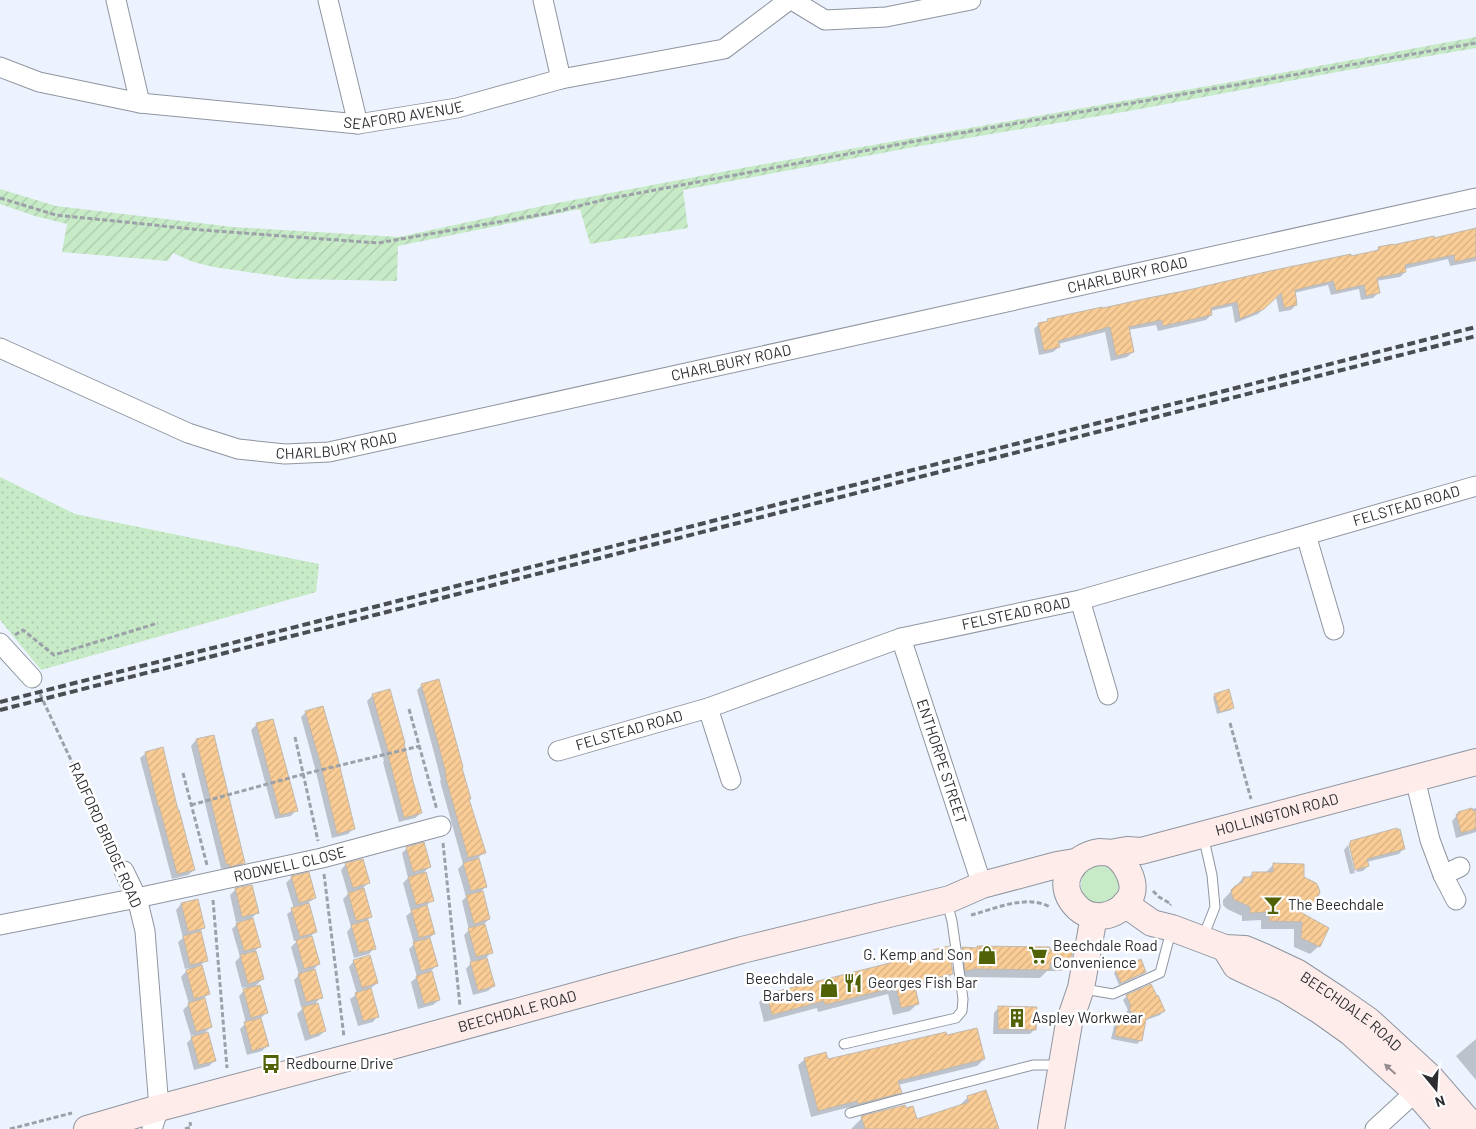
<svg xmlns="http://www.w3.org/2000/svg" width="1476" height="1129" viewBox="0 0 1476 1129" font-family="Barlow,sans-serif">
<defs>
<pattern id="park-dots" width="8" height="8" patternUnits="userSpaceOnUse" patternTransform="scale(1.25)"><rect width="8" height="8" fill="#c7eac7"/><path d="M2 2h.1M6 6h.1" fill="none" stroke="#abc9ab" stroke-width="1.8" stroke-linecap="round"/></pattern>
<pattern id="garden-furrows" width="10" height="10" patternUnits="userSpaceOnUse" patternTransform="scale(1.25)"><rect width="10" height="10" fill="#c7eac7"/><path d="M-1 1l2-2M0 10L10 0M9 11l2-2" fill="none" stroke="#abc9ab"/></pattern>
<pattern id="building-hatch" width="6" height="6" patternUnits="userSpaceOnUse" patternTransform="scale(1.25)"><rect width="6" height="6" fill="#facc96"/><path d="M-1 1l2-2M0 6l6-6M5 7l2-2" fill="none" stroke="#d6b082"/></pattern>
</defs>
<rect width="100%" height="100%" fill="#ecf3fe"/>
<path fill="#c7eac7" d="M1081 885a19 19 0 1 1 38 0a19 19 0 1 1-38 0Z"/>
<path fill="url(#park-dots)" d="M0,477L75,514L319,564L316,592L41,670L0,620Z"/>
<path fill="url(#garden-furrows)" d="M1476,37V48L1348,70L1129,111L920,146L683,190L688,228L590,244L580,209L398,246L397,281L296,279L214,267L193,262L173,253L168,261L62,252L67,224L35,216L0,204V189L56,206L233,227L399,237L547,205L748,167L1237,81Z"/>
<path fill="#0003" d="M1476,230V261L1450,266L1448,259L1404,269L1405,272L1400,277L1376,281L1379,292L1373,298L1361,300L1359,289L1331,295L1328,285L1294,293L1296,305L1291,310L1279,312L1276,297L1258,314L1235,323L1232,306L1210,311L1211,315L1206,320L1158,331L1156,325L1128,330L1133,352L1127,357L1111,361L1105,332L1058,344L1059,347L1053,352L1039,355L1034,329L1039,324L1046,322L1048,320L1374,252L1379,248L1434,240Z
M422,685L468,799L484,852L478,858L486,886L482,891L489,919L484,924L491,952L486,958L493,986L488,991L473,995L466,969L471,963L464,935L469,930L462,901L466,897L458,869L463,864L440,781L441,780L433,749L417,690Z
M373,695L421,813L415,818L399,822L383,762L384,761L367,701Z
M1215,695L1233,708L1231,710L1217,714L1213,697Z
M306,712L353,829L348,834L332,838L315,768L301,717Z
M272,720L296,810L291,816L275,819L251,730L256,725Z
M196,740L243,863L238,868L224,871L223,868L221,869L191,746Z
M146,753L194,870L188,875L172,879L140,758Z
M1476,808V832L1456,838L1452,821L1459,813Z
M1351,842L1404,848L1399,854L1367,862L1368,866L1363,871L1357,872L1350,844H1349Z
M1348,845L1355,873L1350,874L1344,850Z
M407,848L430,867L424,872L432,900L426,906L434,933L429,939L436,966L431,971L439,1000L433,1005L418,1009L411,982L417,977L409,949L414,944L406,916L411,912L403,883L408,878L402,853Z
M346,864L369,882L363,888L371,916L367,921L374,948L369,954L354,958L347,932L351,927L343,899L348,894L341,870Z
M1273,865L1303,878L1300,913L1319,946L1310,954L1294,947V929H1261V920L1242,921V916L1227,909L1223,905V900L1243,878H1248L1253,873H1265Z
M292,877L315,898L308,903L316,931L311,936L319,964L314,969L321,997L313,1006L325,1031L319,1036L305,1041L297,1014L305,1006L301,1007L294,980L299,975L291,947L298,940L294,941L287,914L294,909L286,883Z
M251,886L258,912L252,918L260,946L255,951L263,979L254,987L266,1013L261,1018L267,1046L262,1051L247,1055L240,1029L246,1023L239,996L247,987L242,988L235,962L240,957L232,929L240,921L236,922L230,895L235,890Z
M197,900L204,928L199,932L206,960L201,965L209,993L203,999L211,1027L202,1035L215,1060L209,1066L194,1070L187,1043L195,1035L191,1036L183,1010L189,1004L181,977L189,968L185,969L178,942L183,938L176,910L181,904Z
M963,948L1049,951L1069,962L1061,971H1047L1040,978L967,977L957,979L954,957Z
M354,961L377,983L370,989L378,1016L373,1022L358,1026L350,999L357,994L349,967Z
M890,962L952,974L944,982L914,988L918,1003L910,1011L893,1015L888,994L818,1012L817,1008L764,1022L759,1002L767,995L886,966Z
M1116,971L1145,972L1143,974L1119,985L1114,973Z
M1127,996L1156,997L1164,1011L1160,1015L1144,1021L1141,1040L1137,1044L1111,1039L1114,1026L1118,1022L1131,1024L1126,1012L1128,1010L1123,1000Z
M999,1007L1035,1029L1030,1034H993L994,1013Z
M946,1037L984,1059L977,1066L898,1085L900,1092L894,1099L851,1110L850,1107L811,1117L798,1065L805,1059L827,1060Z
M1476,1039V1080L1456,1056Z
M968,1097L997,1129H851L862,1118L916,1120L957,1108Z"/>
<path fill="url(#building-hatch)" stroke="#c1b9af" d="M1476,228V257L1455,262L1454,255L1405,265L1406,272L1377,278L1380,293L1366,296L1364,285L1336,291L1333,281L1295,290L1297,305L1284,308L1281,293L1264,309L1240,319L1237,302L1211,308L1212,315L1163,326L1161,320L1129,327L1134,352L1116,356L1110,327L1058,341L1060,347L1044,351L1038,323L1048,321L1047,319L1102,307L1103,308L1148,298L1184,291L1270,271L1351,254V256L1379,250L1378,247L1393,244V245L1434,236V238Z
M439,679L463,767L462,768L471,799H469L486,853L468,858L445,775L446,774L438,743L421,684Z
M390,689L405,743L404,744L414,785L422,813L404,818L388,755H389L372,694Z
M1229,689L1234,708L1220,712L1214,694Z
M323,706L337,755L355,829L337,834L320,762L305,711Z
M273,719L298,811L280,815L256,723Z
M214,735L245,863L229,867V864H226L196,739Z
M163,747L178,810H179L195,870L177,874L159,806H158L145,752Z
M1472,808L1473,811L1476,810V829L1461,833L1456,814H1459L1458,812Z
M1397,828L1398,830L1400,829L1405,849L1367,859L1369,866L1355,870L1349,844L1351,843L1350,841Z
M424,842L431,867L413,872L406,847Z
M479,858L487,887L471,891L463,863Z
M363,859L370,883L353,888L345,863Z
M1273,863L1304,864V877L1316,883L1318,886L1320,892L1317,899L1302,913L1329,928L1320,947L1301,938L1302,922L1269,921V912L1250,913V907L1233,899L1231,890L1235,886L1243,882V877H1252V872H1273Z
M309,872L316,898L299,903L291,876Z
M426,872L434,901L416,905L408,877Z
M252,885L259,913L242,917L235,888Z
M364,888L372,917L356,921L348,893Z
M483,891L490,919L474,924L466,895Z
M198,899L205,928L188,932L181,903Z
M309,903L317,932L300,937L291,908Z
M427,905L435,934L419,938L411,910Z
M253,918L261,947L244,951L236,923Z
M368,920L376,949L359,953L351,925Z
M485,924L493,953L476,957L468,928Z
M201,931L208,961L190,965L183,936Z
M312,936L320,964L304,969L296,940Z
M430,938L438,966L421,971L413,942Z
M949,946L953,974L914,983L919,1004L901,1008L896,987L825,1005L824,1001L772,1015L766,994L890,963V960Z
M977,946L1050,947V950H1073L1070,963H1050V970L976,969L965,971L962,947L977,948Z
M256,951L264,979L248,984L240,955Z
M370,955L378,983L362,988L353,960Z
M487,958L495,986L478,991L470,962Z
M1141,959L1146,972L1121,983L1115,970Z
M202,965L210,994L194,999L186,970Z
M315,969L323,998L306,1002L298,974Z
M432,971L440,1000L424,1004L416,976Z
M1151,984L1157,996L1158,995L1165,1011L1146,1019L1142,1041L1115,1036L1117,1020L1136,1024L1129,1007L1131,1006L1126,995Z
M260,985L268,1013L251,1018L243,989Z
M371,988L379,1017L363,1021L355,993Z
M205,998L212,1027L196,1032L188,1003Z
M318,1003L326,1031L310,1036L302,1007Z
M998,1006L1037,1007L1036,1030L998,1029Z
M261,1018L269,1046L252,1051L244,1022Z
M977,1028L985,1059L898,1081L902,1093L858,1104L857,1101L818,1111L804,1058L826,1052L828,1059L946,1032L947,1035Z
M208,1032L216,1061L199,1065L191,1037Z
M986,1090L999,1129H865L861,1116L905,1105L906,1108L913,1106L917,1119L969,1102L967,1096Z"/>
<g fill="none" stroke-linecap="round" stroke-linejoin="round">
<g stroke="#8f959f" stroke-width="11">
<path id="lane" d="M1203,937L1215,907L1212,875L1203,835
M1084,989L1113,994L1160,973L1171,931
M844,1044L956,1018L962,1011L963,999L952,921L947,903
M850,1113L894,1101L1033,1065H1059"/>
</g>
<g stroke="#8f959f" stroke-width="21">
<g id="street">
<path d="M116,0L140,103"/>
<path d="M328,0L358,124"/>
<path d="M543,0L561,79"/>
<path d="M792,0L825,20L886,17L971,0"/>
<path id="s1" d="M0,67L39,82L140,103L358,124L457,108L561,79L724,49L789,0"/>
<path id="s2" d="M0,348L188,433L238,449L285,454L329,452L1476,198"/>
<path d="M1306,535L1334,630"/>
<path d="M1080,600L1108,695"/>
<path id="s3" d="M901,638L982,885"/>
<path d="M0,643L32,678"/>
<path d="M708,708L731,780"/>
<path id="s4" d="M558,751L708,708L901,638L1080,600L1476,486"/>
<path d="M1415,779L1430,840L1443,875L1456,900"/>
<path d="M124,871L137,898L145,931L159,1108L152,1129"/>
<path d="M1443,875L1460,867"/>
<path id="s5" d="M0,925L137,898L322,858L441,826"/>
<path d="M1375,1129L1424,1084"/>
</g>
</g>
<g stroke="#8f959f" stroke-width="28">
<g id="secondary">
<path d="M1099,852C1102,852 1107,852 1110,853C1125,859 1138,883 1130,898C1118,918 1090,923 1075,905C1055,883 1072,856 1099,852Z"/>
<path id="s6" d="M1110,853L1127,850L1141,851L1476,762"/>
<path id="s7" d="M1125,904L1152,923L1172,928L1225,948L1245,949L1264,957L1298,973L1336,998L1369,1021L1430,1077L1475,1129"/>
<path d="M1225,948L1236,966L1285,989L1319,1010L1350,1032L1416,1092L1448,1129"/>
<path id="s8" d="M87,1129L159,1108L392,1046L742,950L950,899L982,885L1057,865L1075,862"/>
<path d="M1051,1129L1069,1023L1081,988L1094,916"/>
</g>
</g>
<path stroke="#9ca1a9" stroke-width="3" stroke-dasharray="5 2.5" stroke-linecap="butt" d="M0,198L56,215L202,230L378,243L550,213L607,199L938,137L1476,43
M15,635L23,630L54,655L158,623
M40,694L116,856
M409,709L437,810
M1230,723L1251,799
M295,737L318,841
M183,773L207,865
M191,805L304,774L420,746
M443,843L460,1006
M324,874L344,1037
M1153,891L1159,897L1171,904L1170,905
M213,900L227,1068
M971,915C995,909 1026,894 1050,907
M10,1129L72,1113
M185,1129L191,1127L190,1122"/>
<use href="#lane" stroke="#fff" stroke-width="9"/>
<use href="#street" stroke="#fff" stroke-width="19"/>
<use href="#secondary" stroke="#feeceb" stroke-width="26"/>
<path stroke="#4a4d52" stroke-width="4" stroke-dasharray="8 4" stroke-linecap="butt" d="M0,702L1476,327
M0,710L1476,336"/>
</g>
<defs><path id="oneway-solid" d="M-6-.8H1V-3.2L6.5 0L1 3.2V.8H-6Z" transform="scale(1.25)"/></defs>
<use fill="#948c8e" href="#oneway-solid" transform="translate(1390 1069) rotate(-138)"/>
<defs>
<g id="bar-bare" transform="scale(1.5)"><path d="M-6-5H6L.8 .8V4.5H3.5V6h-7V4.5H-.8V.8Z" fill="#506106" stroke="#fff" stroke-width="2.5" paint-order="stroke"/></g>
<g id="shop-bare" transform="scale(1.5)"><path d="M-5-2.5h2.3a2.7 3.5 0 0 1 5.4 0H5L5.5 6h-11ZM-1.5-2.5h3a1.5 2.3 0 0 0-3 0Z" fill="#506106" stroke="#fff" stroke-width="2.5" paint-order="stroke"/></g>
<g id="supermarket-bare" transform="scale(1.5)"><path d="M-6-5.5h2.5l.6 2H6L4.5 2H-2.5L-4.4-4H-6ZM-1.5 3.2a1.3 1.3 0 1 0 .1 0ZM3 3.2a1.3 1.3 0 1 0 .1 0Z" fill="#506106" stroke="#fff" stroke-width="2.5" paint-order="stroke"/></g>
<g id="restaurant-bare" transform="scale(1.5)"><path d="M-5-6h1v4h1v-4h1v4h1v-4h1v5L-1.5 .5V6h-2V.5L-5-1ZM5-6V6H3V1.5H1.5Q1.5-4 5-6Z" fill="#506106" stroke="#fff" stroke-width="2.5" paint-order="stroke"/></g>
<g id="building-bare" transform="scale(1.5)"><path d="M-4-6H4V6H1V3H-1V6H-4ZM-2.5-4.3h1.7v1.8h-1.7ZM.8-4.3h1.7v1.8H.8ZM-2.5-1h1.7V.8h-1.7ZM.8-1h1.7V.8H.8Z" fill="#506106" stroke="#fff" stroke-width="2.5" paint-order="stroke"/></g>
<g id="bus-bare" transform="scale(1.5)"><path d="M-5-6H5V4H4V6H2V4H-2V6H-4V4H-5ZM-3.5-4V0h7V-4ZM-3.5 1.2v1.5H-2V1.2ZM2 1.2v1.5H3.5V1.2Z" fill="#506106" stroke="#fff" stroke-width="2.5" paint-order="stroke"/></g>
</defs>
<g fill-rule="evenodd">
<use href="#bar-bare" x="1273" y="905"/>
<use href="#shop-bare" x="987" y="955"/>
<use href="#supermarket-bare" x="1038" y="955"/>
<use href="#restaurant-bare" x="853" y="983"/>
<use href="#shop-bare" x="829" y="988"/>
<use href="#building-bare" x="1017" y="1018"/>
<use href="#bus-bare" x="271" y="1064"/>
</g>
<g text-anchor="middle" stroke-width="5" stroke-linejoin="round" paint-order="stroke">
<g font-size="15" fill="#2b2d31" stroke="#fff">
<text dy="5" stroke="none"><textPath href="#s1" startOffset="410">SEAFORD AVENUE</textPath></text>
<text dy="5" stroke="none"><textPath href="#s2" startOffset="1168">CHARLBURY ROAD</textPath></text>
<text dy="5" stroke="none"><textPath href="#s2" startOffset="762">CHARLBURY ROAD</textPath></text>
<text dy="5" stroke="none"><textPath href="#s2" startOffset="358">CHARLBURY ROAD</textPath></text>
<text dy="5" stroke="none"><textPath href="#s4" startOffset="884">FELSTEAD ROAD</textPath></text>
<text dy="5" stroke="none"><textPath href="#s4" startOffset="479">FELSTEAD ROAD</textPath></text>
<text dy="5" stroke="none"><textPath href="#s4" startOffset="74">FELSTEAD ROAD</textPath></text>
<text dy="5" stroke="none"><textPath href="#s3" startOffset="130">ENTHORPE STREET</textPath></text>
<text dy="5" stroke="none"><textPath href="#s6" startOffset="172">HOLLINGTON ROAD</textPath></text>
<text transform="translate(105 835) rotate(66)" y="5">RADFORD BRIDGE ROAD</text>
<text dy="5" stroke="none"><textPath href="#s5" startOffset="296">RODWELL CLOSE</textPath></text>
<text dy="5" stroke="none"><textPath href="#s8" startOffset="446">BEECHDALE ROAD</textPath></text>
<text dy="5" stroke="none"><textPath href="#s7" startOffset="254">BEECHDALE ROAD</textPath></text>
</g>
<g font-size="15" fill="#2b2d31" stroke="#fff" text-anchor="start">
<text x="1288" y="910">The Beechdale</text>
<text x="1053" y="951">Beechdale Road<tspan x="1053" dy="17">Convenience</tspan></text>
<text x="972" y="960" text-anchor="end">G. Kemp and Son</text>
<text x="814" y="984" text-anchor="end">Beechdale<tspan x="814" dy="17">Barbers</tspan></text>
<text x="868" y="988">Georges Fish Bar</text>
<text x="1032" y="1023">Aspley Workwear</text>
<text x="286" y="1069">Redbourne Drive</text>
</g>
</g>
<g transform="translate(1436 1089) rotate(162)" stroke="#ffffff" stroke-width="4" paint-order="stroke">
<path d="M0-4L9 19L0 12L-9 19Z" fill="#2b2d31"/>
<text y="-8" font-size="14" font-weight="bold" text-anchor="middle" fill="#2b2d31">N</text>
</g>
</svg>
